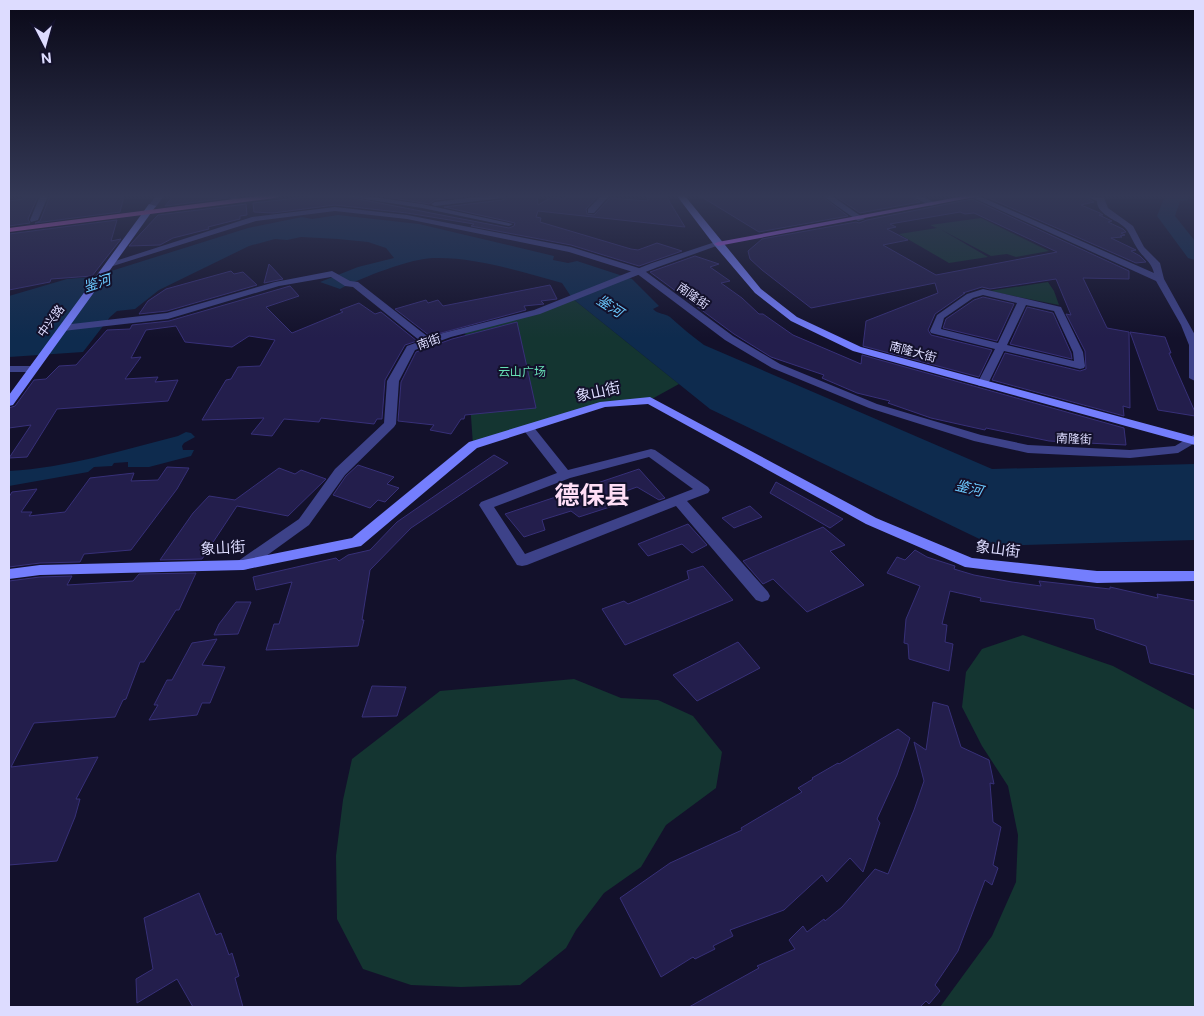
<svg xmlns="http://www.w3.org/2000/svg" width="1204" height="1016" viewBox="0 0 1204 1016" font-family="'Public Sans','Noto Sans SC',sans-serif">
<rect width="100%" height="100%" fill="#13112b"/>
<path fill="#143531" d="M981,218L1049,251L1016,257L1007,254L991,256L940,229L988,257L949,263L899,234L937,228L930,225Z
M1048,282L1054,291L1059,305L989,291Z
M572,298L679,384L650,400L604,404L473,445L465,331L537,312Z
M1023,635L1113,666L1195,710V1007H940L992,936L1016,882L1018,835L1008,786L982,746L962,707L966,672L982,649Z
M574,679L621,698L658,700L693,716L722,752L716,788L666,825L641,867L604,893L576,930L566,948L520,985L461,987L411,985L363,969L337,919L336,856L343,800L352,759L440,691Z"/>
<path fill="#0e2b4e" d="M338,215L419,224L554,256L553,260L568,263L577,261L632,279L659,306L653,309C659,315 665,313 670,317C681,327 692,336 704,345L992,469L1195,464V540L994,546L710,409L572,298L562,283C521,272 477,257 434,258C411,258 361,278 340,289L320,282L358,267L394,258L386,248L368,242L338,239L301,237L287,240L275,239L249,246L159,290L135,309L117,311L110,317L83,352L9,357V296L67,279L92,277L248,228L302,217L312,219Z
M186,432L191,433L195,437L184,443L182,446L183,450H194L191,456L149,467H128V462L114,463L112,466L94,467L88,472L9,486V471C67,468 122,450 178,436Z"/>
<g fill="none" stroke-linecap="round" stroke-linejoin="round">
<path fill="#0e2b4e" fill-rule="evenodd" d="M1165,196H1190L1188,200L1180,201L1175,216L1195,241V260L1188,258L1157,216Z"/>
</g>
<path fill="#231e4c" stroke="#373078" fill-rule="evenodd" d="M25,196H38L28,219L30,223L9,226V201L23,199Z
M50,196H124L120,212L35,223L40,221Z
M173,196H228V198L165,206Z
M315,196H343L509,228L514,226L515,223L444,207L503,200L509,196H537L538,205L552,197L564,199L568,196H598L586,209L587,214L594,215L610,198L648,201L647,196H666L685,227L538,211L536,217L541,218L540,222L631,249L638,250L657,243L682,251L639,266L571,245L471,226L474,224L407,213L335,205L273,213L254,212L253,203Z
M380,196H468L435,200L429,204Z
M700,196H821L848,216L759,232Z
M835,196H909L920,202L860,213Z
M984,196H1083L1094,202L1081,205L1100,213L1103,215H1099L1112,221L1108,222L1123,229L1126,232L1121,233L1125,235L1120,236L1122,237L1111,238L1136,250L1131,251L1140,256L1146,262L1136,263Z
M972,199L1129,271V279L1083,278L1107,328L1129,332L1130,408L1123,406L1124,416L992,380L1005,353L1080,371L1086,369L1085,351L1066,314L1071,315L1056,279L990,289L982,287L963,293H965L935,314L928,330L931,335L992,350L979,377L863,346L866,321L938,293L935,283L811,308L762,270L750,259L748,251L762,239L856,222L859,223L867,220ZM960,212L965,214L974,213L1057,252L936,275L883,245L908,240L887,229L896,227L890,224Z
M246,204L247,215L240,216V219L208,227L209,229L173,238L160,245L129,246L158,215Z
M117,220L111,241L121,239L92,276L51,279L50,282L9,290V234Z
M695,256L719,264L710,267L730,281L721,283L742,298L759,314H763L793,335L861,364L862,355L1124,428L1126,445L1049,441L986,428L985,430L931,418L888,403L890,401L857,393L822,378L824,375L771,357L734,334L650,272Z
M269,264L283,279L264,283Z
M231,271L234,274L243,272L257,285L167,311L139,314L148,301L166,289Z
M550,285L557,299L541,301L544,304L524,306L526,310L430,336L395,309L426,300L428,303L438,300L443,306Z
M290,286L299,296L266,307L292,333L343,312L340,310L359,303L375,314L381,312L417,341L405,345L385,380L382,419H377L374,424L321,418L319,422L284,419L272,436L251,434L264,418L202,420L226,380L231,379L238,367L260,366L275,340L249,336L232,347L185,342L176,326L146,330L131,358L141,357L125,379L158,377L155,382L178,380L168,401L57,409L27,457L9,458L31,425L9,428V408L15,406L34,380L46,379L59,366L76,365L107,330L130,329L132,325L169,321Z
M983,297L1014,304L997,341L943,328L946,319L974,300Z
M1027,307L1053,313L1071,353L1072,359L1010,344Z
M517,322L536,408L465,415L464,419H461L451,434L430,430L434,425L398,421L401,382L416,352L452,339Z
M1130,332L1165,337L1171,353H1169L1195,412V416L1158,410Z
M494,455L508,463L411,528L370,570L362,620H364L358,646L266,650L274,624H279L292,582L256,590L253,577L336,558L339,561L348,555L370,550L397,522Z
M358,465L394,477L387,484L399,488L385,502L378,500L370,508L333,495L346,476Z
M167,467L189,468L177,489L131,550L84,554L80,562L40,563L9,567V497L12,492L37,489L21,512H32L29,516L65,512L90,478L134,473L131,481L158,480Z
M279,468L295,474L301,470L326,479L288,516L237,506L202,559L160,560L193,513L209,496L235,500Z
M639,469L665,498L659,500L637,487L612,496L616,505L579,517L571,511L542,520L545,530L524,537L505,514Z
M776,482L843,519L830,528L770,493Z
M750,506L762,517L734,528L722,518Z
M688,524L707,545L692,553L682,544L648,556L638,544Z
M823,527L845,545L830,551L864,585L807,612L773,579L763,584L743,561Z
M915,550L927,557L955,566L954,569L974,575L1012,582L1041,586L1039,581L1110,589V587L1158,598L1157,594L1195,601V675L1150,663L1146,646L1096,629L1094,619L980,601L981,598L950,591L942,624L947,625L945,642L953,644L949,671L909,659L908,644L904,643L906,619L920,586L887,573L897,557L905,560Z
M703,566L733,600L625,645L602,609L624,601L628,604L689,579L687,571Z
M196,573L179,610H176L144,662H140L126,699L123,700L115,717L34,723L11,767L98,757L76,799H80L75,817L57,861L9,865V581L40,577L72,576L67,585L133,581L139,574Z
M236,602H251L238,634L214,635L219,624Z
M217,639L202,665L225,667L210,703H202L197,715L149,720L158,705H154L167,680H172L192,643Z
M738,642L760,668L697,701L673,675Z
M372,686L406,687L397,716L362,717Z
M933,702L948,706L961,747L989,760L994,784L990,783L993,822L1001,827L993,865L998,868L992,885L985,880L958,951L935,985L940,991L929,1004L926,1001L920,1007H689L759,968L757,966L795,949L789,940L803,926L807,932L824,919L825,921L842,907L875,869L888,874L914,810L924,781L914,742L926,750Z
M898,729L910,738L897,775L877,819L880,823L863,872L850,858L827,882L822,875L784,910L730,930L733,936L713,946L715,949L695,959L693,957L661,977L620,898L670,863L742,830L741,828L802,792L798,788L813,779L812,778L838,763L839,764Z
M199,893L216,935L221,933L229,955L232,953L239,976L235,978L243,1007H193L177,979L137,1003L136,979L153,969L144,918Z"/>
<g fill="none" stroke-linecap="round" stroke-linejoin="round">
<path fill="#3d4289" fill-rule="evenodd" d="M40,196H48L38,220L31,222L30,220Z
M230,196H238L237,203H231Z
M345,196H366L422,204L513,224L509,226L422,208Z
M484,196H507L503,198L435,206L431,204L435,202Z
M601,196H609L594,213H588V209Z
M823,196H832L865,219L858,221Z
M911,196H921L938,204L931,206Z
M969,196H979L1154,273C1151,261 1143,258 1137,248C1133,242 1131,236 1127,230C1120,220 1097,216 1097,201L1085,196L1104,198L1108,208L1133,226L1144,247L1160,263L1164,279L1195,335V381L1189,378V345L1181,325L1156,281Z
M335,207L407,215L571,247L642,269L733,336L780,364L877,404L981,435L1028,445L1130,450L1175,446L1195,434V443L1178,453L1130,458L1028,453L974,441L869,408L772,368L725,340L636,273L569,252L407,219L335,211L256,221L113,266L106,264L252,217Z
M332,271L350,281L358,282L432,340L433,342L432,344H424L353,287L345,286L331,277L279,286L168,319L63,331L58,328L63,325L167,313L275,282Z
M983,289L1061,307L1083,352L1085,366L1084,368L1080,369L1004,351L987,386H979L977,384L995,349L931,333L930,331L937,315L967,294ZM983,295L1017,303L998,343L941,329L944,318L973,298ZM1026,305L1054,311L1073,352L1074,361L1007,345Z
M528,424L532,425L568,470L651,449L655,450L708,487L710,490L708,493L687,501L768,592L770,596L768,600L762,602L756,600L676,506L527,565L522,566L517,565L479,505L481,502L557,473L522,428ZM649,457L693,489L525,554L494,507L570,478Z"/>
<path fill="#3d4289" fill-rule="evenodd" d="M156,196H164L155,208H149L148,206Z
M715,242L722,244L658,267L540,314L451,337L415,350L399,381L396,424L394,427L345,475L309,525L248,569L243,570L238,569L236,565L238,561L299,519L335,469L384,423L387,381L407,346L443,333L534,310L652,263Z
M9,366H33L38,369L33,372H9Z"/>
<path fill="#747efd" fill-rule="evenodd" d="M677,196H685L761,289L797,317L861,347L1195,437V445L853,351L791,321L755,293L715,246Z
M149,204L156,206L13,405L9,406V395Z
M650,397L876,518L972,558L1097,571H1195V581L1097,583L965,567L866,524L648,404L605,407L477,448L361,546L356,547L243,570L40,575L9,579V569L40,565L243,560L352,538L469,442L600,402Z"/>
<path fill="#b564fd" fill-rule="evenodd" d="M964,196H980L718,246L714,244L718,242Z"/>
<path fill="#d95eda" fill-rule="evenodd" d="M257,196H279L275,198L9,232V228Z"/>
</g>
<linearGradient id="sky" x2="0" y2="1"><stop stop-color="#0a0918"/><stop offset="0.58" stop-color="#333855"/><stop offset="1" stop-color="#333855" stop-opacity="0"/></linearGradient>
<rect width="1204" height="338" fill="url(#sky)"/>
<g text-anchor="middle" stroke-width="4" stroke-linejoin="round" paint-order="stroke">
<g font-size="12" fill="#dddcff" stroke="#13112b">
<text transform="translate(693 296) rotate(35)" y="4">南隆街</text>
<text transform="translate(51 321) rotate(-54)" y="4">中兴路</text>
<text transform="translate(429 342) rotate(-20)" y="4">南街</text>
<text transform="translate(913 352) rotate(15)" y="4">南隆大街</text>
<text transform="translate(1074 439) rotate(2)" y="4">南隆街</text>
</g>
<g font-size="12" fill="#67e0b6" stroke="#13112b">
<text x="522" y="376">云山广场</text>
</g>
<g font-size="14" font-style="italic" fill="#6bc8fd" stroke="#13112b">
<text transform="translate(97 283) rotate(-18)" y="5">鉴河</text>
<text transform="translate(610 306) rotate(33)" y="5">鉴河</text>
<text transform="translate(969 488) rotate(14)" y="5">鉴河</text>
</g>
<g font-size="15" fill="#dddcff" stroke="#13112b">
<text transform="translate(598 392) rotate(-12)" y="5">象山街</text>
<text transform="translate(223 548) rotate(-3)" y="5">象山街</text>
<text transform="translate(998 549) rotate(7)" y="5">象山街</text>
</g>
<g font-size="25" font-weight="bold" fill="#ffdef6" stroke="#13112b">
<text x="592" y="504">德保县</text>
</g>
</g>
<rect width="1204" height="1016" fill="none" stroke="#dddcff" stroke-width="20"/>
<g transform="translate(45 45) rotate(174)" stroke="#13112b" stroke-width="4" paint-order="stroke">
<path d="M0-4L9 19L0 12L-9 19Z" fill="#dddcff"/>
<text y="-8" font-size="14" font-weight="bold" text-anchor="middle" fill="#dddcff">N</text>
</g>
</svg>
